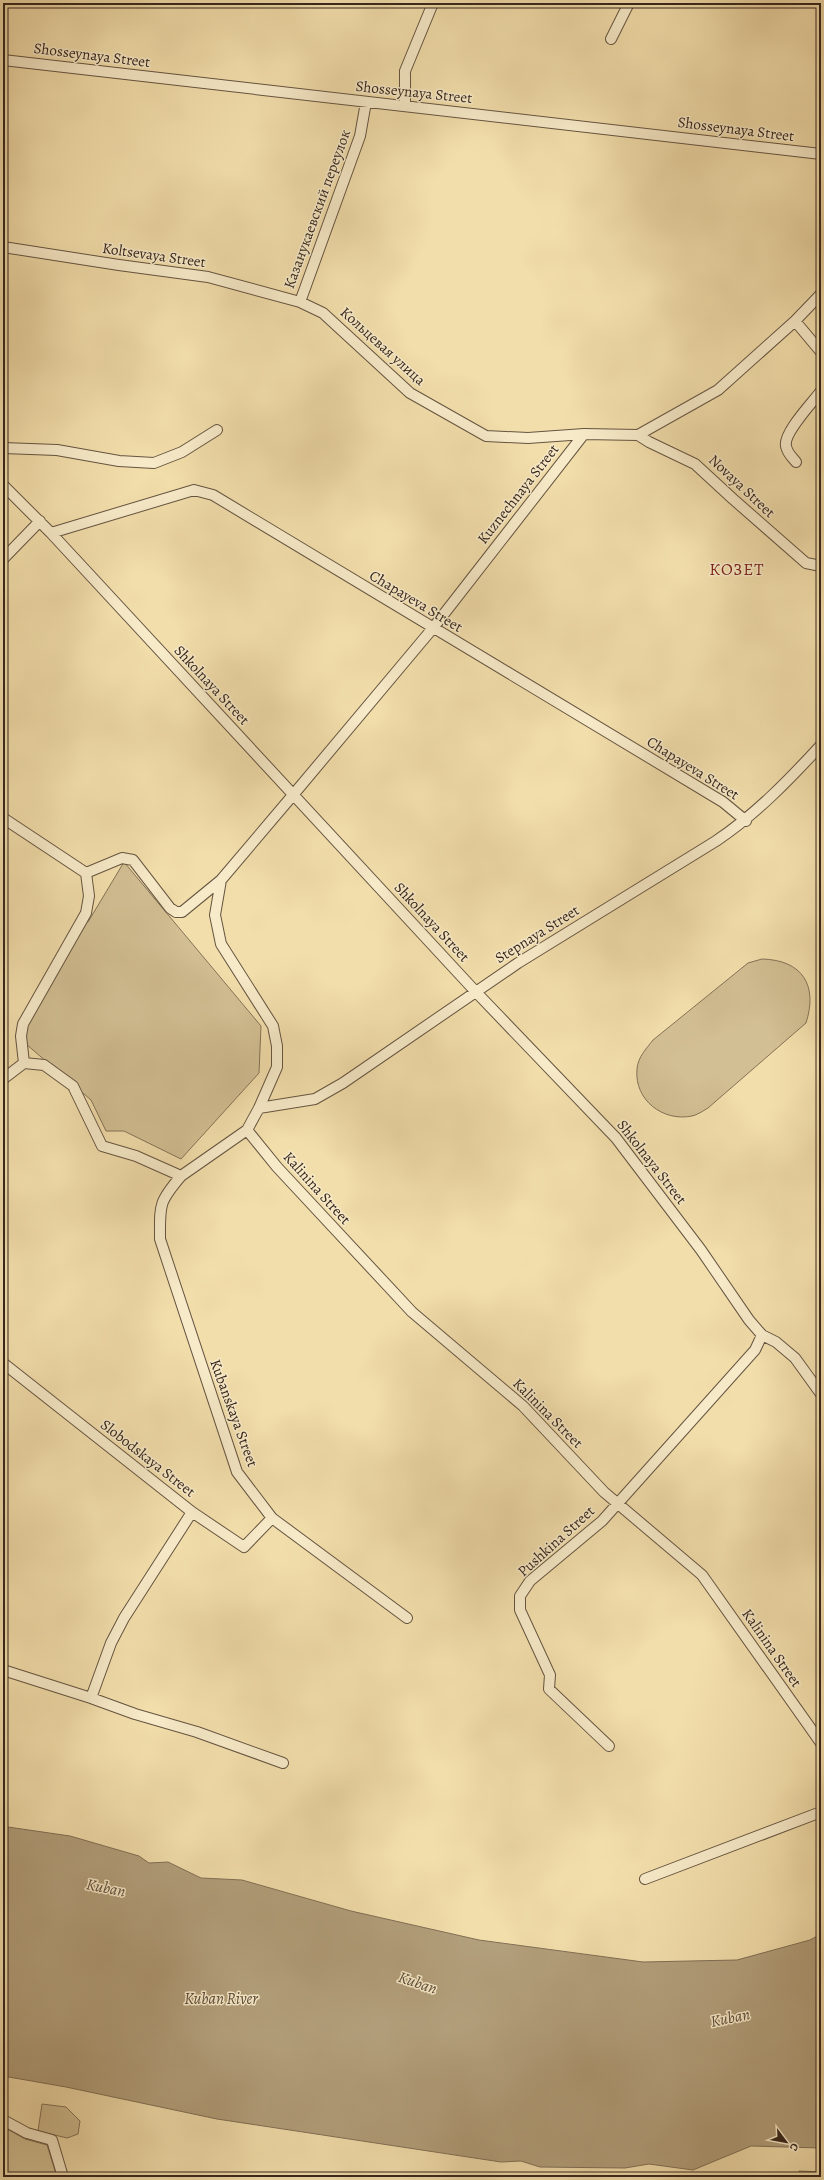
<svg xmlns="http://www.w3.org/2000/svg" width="824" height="2180" viewBox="0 0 824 2180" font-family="Alegreya,serif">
<rect width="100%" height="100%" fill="#f2deab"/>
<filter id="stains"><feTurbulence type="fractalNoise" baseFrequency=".005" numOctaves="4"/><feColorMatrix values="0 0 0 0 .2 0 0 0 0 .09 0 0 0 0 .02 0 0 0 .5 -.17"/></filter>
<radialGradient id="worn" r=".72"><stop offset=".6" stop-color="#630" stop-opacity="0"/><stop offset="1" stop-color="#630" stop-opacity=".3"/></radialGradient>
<path fill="#d2bf93" stroke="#847258" d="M124,862L261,1026L259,1073L181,1159L124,1131H106L91,1100L26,1044L21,1032L85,921L88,922Z
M762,959C803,960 818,986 806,1023L708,1108C703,1111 697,1115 692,1116C663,1122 634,1100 637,1069C638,1057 646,1049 653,1040L748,963Z
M42,2104L66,2107L80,2121L78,2134L67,2138L38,2131Z
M3,2130H9L25,2139L47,2145L57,2177H3Z
M799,2171L821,2172V2177H800Z"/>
<path fill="#b29f7b" stroke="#806f56" d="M3,1825L8,1827L70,1836L139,1856L149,1863L168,1862L201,1878L242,1880L351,1911L479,1940L643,1962L737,1960L810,1940L821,1934V2148L751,2146L693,2170L649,2164L625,2168L540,2167L521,2161L501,2162L217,2119L66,2087L3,2076Z"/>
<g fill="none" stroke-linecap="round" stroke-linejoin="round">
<g stroke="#655441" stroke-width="12">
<path id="minor" d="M611,39L629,3
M3,60L821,154
M405,106V71L433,3
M3,247L119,265L208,277L300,302L323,313L410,393L486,436L528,438L584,434
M300,302L360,136L366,102
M795,321L821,352
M638,435L649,442L695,464L733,499L806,563L821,566
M3,448L57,450L119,461L154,463L182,452L217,430
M796,462C792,457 787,453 786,446C783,433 813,402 821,391
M3,485L51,533L475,991L616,1138L701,1250L749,1320L762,1335L776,1342L795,1358L821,1394
M51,533L194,490L213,495L723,802L746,821
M3,559L40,521
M3,818L86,873
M86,873L122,858L133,860L170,908L176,912H182L221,880L293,795L433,628L584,434L638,435L718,390L795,321L821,294
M24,1063L44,1065L73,1086L102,1146L136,1156L181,1176L247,1130L259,1108L277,1067V1046L273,1026L221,944L215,915L221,880
M3,1079L24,1063L21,1036L23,1024L86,913L89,896L86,873
M259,1108L315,1099L343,1083L518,963L716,841C756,814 789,780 821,745
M247,1130L277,1167L412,1312L523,1406L604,1492L702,1575L821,1743
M181,1176C158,1203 160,1205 160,1239L237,1472L272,1518L407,1618
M3,1363L192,1512L244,1547L272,1518
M3,1670L91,1698L135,1714L197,1732L283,1763
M91,1698L111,1643L124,1618L192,1512
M609,1746L549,1689L550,1675L520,1610V1596L530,1581L602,1521L755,1350L762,1335
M645,1879L821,1812
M3,2120L27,2133L52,2140L63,2177"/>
</g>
<use href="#minor" stroke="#f7eac8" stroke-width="10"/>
</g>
<g text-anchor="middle" stroke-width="3" stroke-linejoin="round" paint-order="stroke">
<g font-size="15" fill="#36261e" stroke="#f7eac8">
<text transform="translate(92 55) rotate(7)" y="5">Shosseynaya Street</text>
<text transform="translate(414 92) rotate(6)" y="5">Shosseynaya Street</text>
<text transform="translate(736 129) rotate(7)" y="5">Shosseynaya Street</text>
<text transform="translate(317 209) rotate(-70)" y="5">Казанукаевский переулок</text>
<text transform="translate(154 255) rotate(8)" y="5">Koltsevaya Street</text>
<text transform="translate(383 346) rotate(42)" y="5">Кольцевая улица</text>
<text transform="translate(742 486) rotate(43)" y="5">Novaya Street</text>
<text transform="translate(518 494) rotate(-52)" y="5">Kuznechnaya Street</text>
<text transform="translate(416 601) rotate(31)" y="5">Chapayeva Street</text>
<text transform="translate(212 685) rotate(47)" y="5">Shkolnaya Street</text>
<text transform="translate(693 768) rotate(32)" y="5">Chapayeva Street</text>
<text transform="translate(432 922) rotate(47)" y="5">Shkolnaya Street</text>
<text transform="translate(537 934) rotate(-32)" y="5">Stepnaya Street</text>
<text transform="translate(652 1162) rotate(52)" y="5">Shkolnaya Street</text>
<text transform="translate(317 1188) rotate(48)" y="5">Kalinina Street</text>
<text transform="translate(234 1413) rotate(70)" y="5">Kubanskaya Street</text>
<text transform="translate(548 1413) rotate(45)" y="5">Kalinina Street</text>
<text transform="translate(148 1458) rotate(38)" y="5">Slobodskaya Street</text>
<text transform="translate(556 1541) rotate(-42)" y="5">Pushkina Street</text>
<text transform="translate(772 1648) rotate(55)" y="5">Kalinina Street</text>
</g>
<g font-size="16" font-style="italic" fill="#5b4a3a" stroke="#f7eac8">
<text transform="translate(106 1887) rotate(11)" y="6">Kuban</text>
<text transform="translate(418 1982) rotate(19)" y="6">Kuban</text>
<text x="221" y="2004">Kuban River</text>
<text transform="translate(730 2017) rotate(-12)" y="6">Kuban</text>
</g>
<g font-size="17" letter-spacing="1" fill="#7a1f14" stroke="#f7eac8">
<text x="737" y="575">КОЗЕТ</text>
</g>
</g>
<rect width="824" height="2180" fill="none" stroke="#f2deab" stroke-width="16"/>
<rect x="4" y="4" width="816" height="2172" fill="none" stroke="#36261e" stroke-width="2"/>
<rect x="8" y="8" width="808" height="2164" fill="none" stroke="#36261e"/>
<g transform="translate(786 2142) rotate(122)" stroke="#f7eac8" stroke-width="3" paint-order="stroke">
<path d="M0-3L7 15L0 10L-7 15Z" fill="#36261e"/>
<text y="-6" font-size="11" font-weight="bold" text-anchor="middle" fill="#36261e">С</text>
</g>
<rect width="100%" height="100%" filter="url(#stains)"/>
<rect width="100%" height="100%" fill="url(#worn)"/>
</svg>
